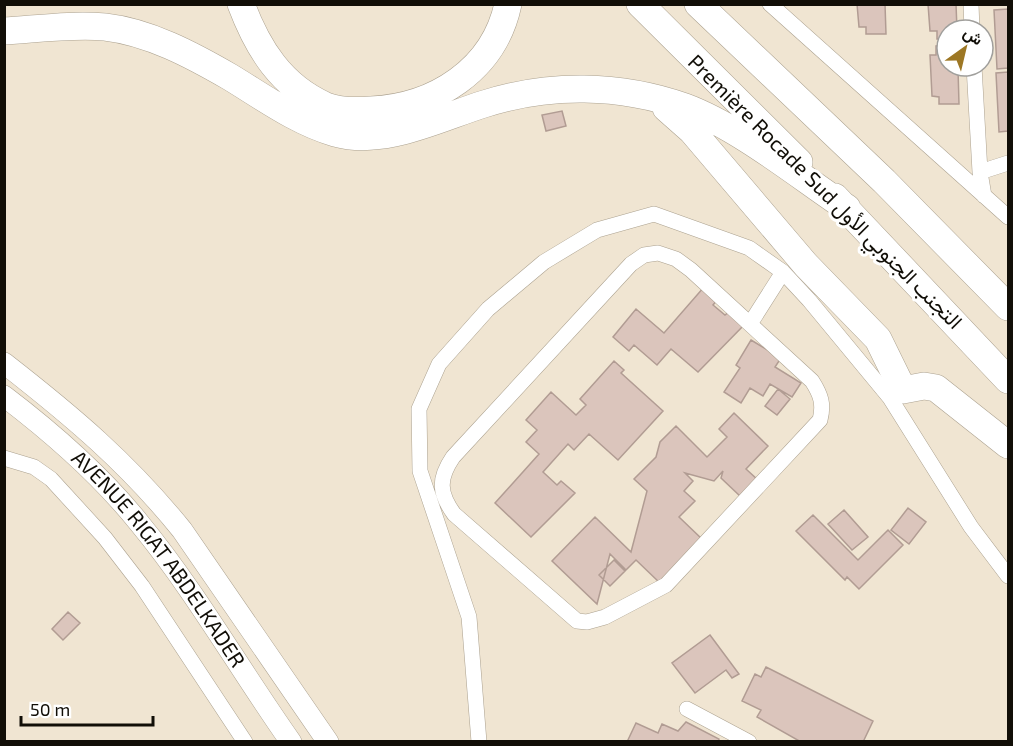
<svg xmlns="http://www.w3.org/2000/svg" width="1013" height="746" viewBox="0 0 1013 746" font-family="'Exo 2',Vazirmatn,sans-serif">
<rect width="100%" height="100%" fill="#f0e5d2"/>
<path fill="#dbc5bc" stroke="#b19c93" stroke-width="1.5" d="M857,4H885L886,34H866V27H859Z
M928,4H956L957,30H947V39H937V31H930Z
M1008,9V68L997,69L994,10Z
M947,45V66H957L958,69L959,104H939V97L932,96L930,55H936V46Z
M1008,72V131L999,132L996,73Z
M562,111L566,126L546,131L542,115Z
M704,287L718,299L713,305L725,315L730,311L745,324L698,372L671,349L657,365L634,345L629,351L613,337L636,309L664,333Z
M751,340L781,358L775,367L801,383L792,397L770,384L763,396L750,388L741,403L724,392L740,368L736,365Z
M614,361L624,370L621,373L663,411L618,460L589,434L574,450L568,444L543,472L557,485L561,481L575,493L531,537L495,503L539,454L526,442L537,430L526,420L551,392L576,415L586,405L580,399Z
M778,389L790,399L777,415L765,406Z
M734,413L768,446L746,469L758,480L741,497L721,478L723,471L714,481L685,473L693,481L684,491L695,501L679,517L703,540L661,584L636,560L626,570L610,554L597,604L552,561L595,517L631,552L647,491L634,479L656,457L660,442L676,426L707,457L727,437L719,429Z
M908,508L926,522L909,544L891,530Z
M844,510L868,537L852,550L828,524Z
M813,515L858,560L888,530L903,545L859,589L847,577L845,580L796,531Z
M614,560L625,571L610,586L599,575Z
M68,612L80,623L63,640L52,629Z
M710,635L739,674L732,678L726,670L695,693L672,663Z
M766,667L873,721L863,742H801L757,717L761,710L742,701L755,674L761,677Z
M686,722L719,739L718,742H627L636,723L658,733L662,724L678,731Z"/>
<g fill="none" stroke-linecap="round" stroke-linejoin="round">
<g stroke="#aca290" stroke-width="16">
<path id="street" d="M770,4L1008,217
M971,4L972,30
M974,66L980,172L984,196
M980,172L1008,163
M658,253L676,259L691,270L812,381C821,395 824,404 820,420L666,585L605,617L587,622L577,621L454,514C439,493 438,479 453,457L631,264L644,255Z
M750,324L783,272
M4,458L34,467L51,479L105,538L142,586L245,742
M687,709L749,742
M479,742L469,617L420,471L419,409L439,364L488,309L544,262L597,230L654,214L749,248L783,272L809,300L890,398L971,527L1008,576"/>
</g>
<g stroke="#aca290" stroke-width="22">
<g id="secondary">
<path d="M4,363C72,416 128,463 182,530L328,742"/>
<path id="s1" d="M4,396C54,434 101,475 140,524C196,592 240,670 291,742"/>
</g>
</g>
<g stroke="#aca290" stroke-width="28">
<path id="highway" d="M241,4C258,49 281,86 326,106C339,111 358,111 371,110C435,107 494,70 508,4
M640,4L799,162
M698,4L884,181L1008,307
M4,31C37,29 72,24 105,27C149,32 192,55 230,77C263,97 297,122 335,133C384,147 439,118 484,104C549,83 620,84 685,107C739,127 799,176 847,208
M666,108L692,131L806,265L878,339L903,390L924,386L936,388L1008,445
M835,197L1008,380"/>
</g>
<use href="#street" stroke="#fff" stroke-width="15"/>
<use href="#secondary" stroke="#fff" stroke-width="21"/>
<use href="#highway" stroke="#fff" stroke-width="27"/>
</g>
<g text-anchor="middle" stroke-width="6" stroke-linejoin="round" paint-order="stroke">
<g font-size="21" fill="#110e07" stroke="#fff">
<text transform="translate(825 192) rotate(45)" y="7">Première Rocade Sud التجنب الجنوبي الأول</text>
<text dy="7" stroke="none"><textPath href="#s1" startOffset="226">AVENUE RIGAT ABDELKADER</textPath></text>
</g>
</g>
<rect width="1013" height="746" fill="none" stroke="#110e07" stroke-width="12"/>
<g transform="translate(965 48) rotate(34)"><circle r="28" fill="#ffffff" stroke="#a09f9c" stroke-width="1.5"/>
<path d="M0-4.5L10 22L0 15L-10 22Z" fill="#9d7724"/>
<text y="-9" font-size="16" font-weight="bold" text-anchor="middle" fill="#110e07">ش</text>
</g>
<path d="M21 716v9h132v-9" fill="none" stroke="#110e07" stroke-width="3"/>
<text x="30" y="716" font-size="18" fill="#110e07" stroke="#ffffff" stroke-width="4.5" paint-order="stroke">50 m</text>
</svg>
